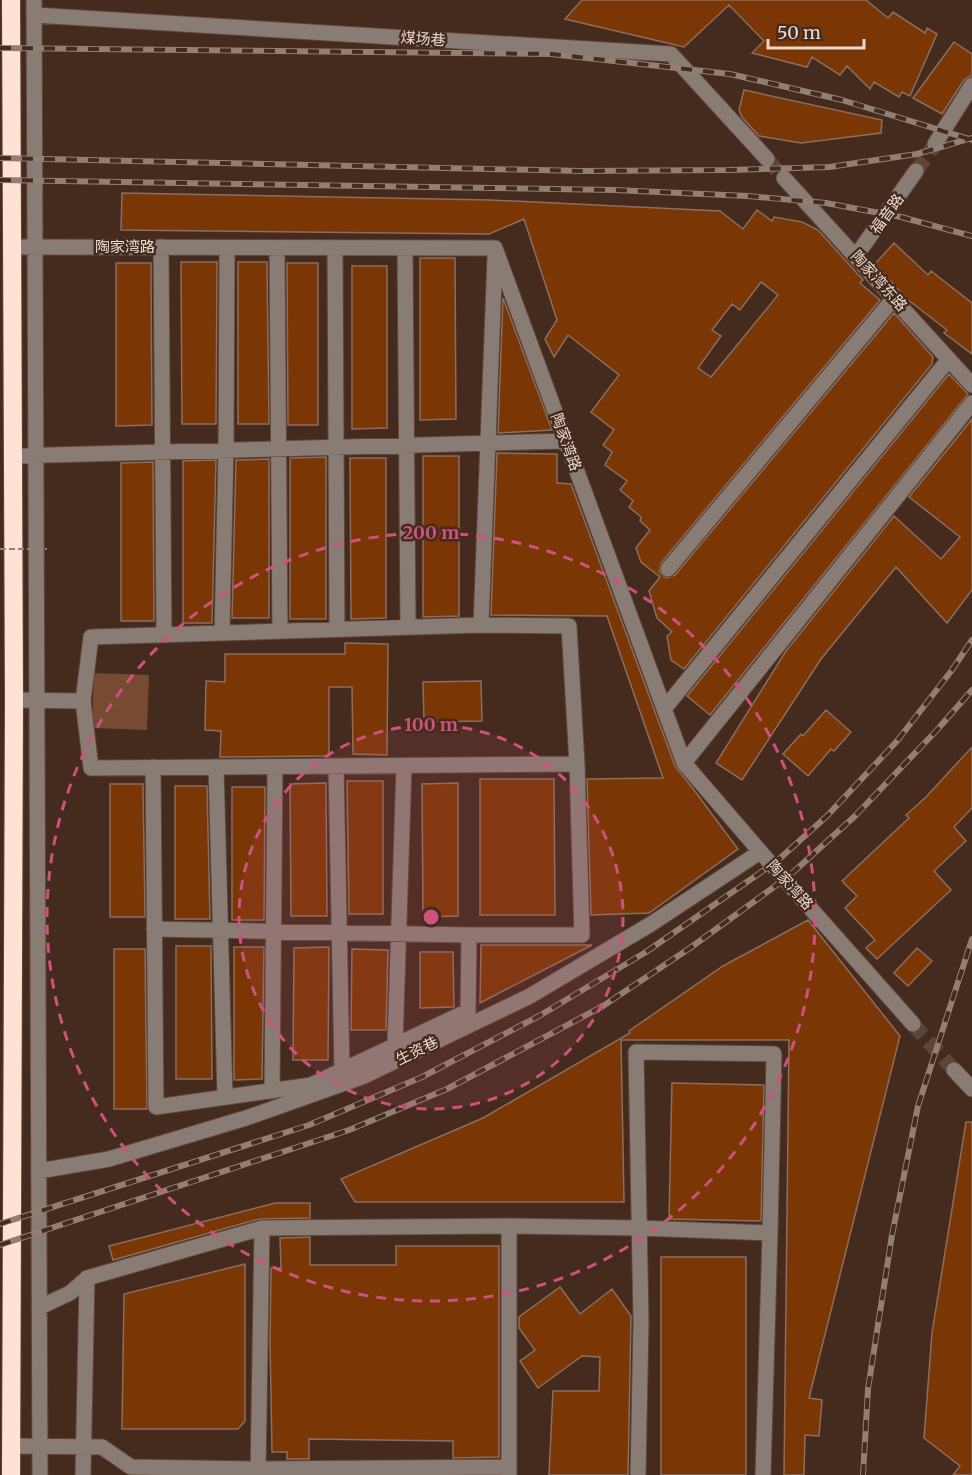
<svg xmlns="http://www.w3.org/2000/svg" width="972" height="1475" viewBox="0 0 972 1475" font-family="Merriweather,'Noto Sans SC',serif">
<rect width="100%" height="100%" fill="#442b1d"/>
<path fill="#764b32" d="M94,673L149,675L147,730L92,728Z"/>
<path fill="#7a3604" stroke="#8c6e5f" stroke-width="1.5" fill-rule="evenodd" d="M582,0H866L888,18L893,12L925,33L927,28L937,34L910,96L902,92L899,97L874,82L870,89L847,66L840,75L812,57L807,67L752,53L764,41L729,5L684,47L565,19Z
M954,42L972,54V75L964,80L942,114L913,98Z
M744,90L882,120L881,133L801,143L759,136L742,117L739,110Z
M122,193L490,200L720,211L743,229L757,210L772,221L774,217L802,222L818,230L863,280L860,283L880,300L661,563L659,572L666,578L675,575L894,313L933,357L932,364L684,669L671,660L667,636L672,632L657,618L649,591L660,577L641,562L636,548L650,530L640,521L641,517L629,507L633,501L620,490L627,481L605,465L612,452L603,445L614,430L591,412L619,375L568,335L554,357L545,339L557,320L524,219L489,234L121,230ZM761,282L778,295L711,377L698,368L721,336L712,330L732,304L740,310Z
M894,243L928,275L931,271L972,303V354L944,333L947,330L907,299L875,264Z
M420,258H455L456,419L420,420Z
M181,262H217L216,424H182Z
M238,262H267L269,424H238Z
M116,263H151L152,425L116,426Z
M287,263H318V425H288Z
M352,266H387V428L352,429Z
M503,298L552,430L498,433Z
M949,374L968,394L710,715L687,696Z
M972,419V590L947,623L896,567L821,659L742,780L716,763L786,651L894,516L941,559L960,537L909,497Z
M497,453L557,454V483L571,484L675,766L697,794L738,849L649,913L591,915L587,779L663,778L607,616L491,615Z
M423,456H459V616L423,617Z
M326,457V619H290V458Z
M350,458H386V618L351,619Z
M269,459V618H232L236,460Z
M216,460L212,623H183V461Z
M153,462L154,621H121V463Z
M345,643L388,644L387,755L353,754L352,687H329V756L220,757L221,731L205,730L206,681L225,682V654H345Z
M481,681L482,721L424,722L423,682Z
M826,710L851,732L834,751L831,749L808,776L783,754L801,734L803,736Z
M972,747V808L954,827L966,841L934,871L951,890L877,959L866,948L875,940L845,908L857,896L842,881L909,818L906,815L926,797Z
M480,779H554L555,915H480Z
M347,781H383V914H349Z
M326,783L327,916H291L290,784Z
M458,783V916L423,917L422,784Z
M110,784H143L145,917H110Z
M175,786H207L210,919H175Z
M232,787H265L264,920H232Z
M808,920L900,1036L809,1398L822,1400L819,1436L805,1435L804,1475H784L789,1040H621L624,1202H355L341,1179L483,1118L630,1033L629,1031L723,966Z
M481,945H592L480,1003Z
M176,946H211L212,1079H176Z
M234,947H264L262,1079L234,1080Z
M329,947L328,1060H293L294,948Z
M917,948L932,961L908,986L894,973Z
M114,949H145L147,1109H114Z
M352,949L388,950L386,1030H351Z
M420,952H453L454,1007L420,1008Z
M672,1083L764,1085L761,1221L669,1219Z
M966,1122H972V1475H953L960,1466L924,1438L932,1333Z
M275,1203H310V1218L259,1219L113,1260L109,1246Z
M310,1237V1265H396V1246H499V1457L453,1458V1441L309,1439V1459H287V1452H272L270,1341L271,1268H281L280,1238Z
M661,1257H746V1475H661Z
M245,1264V1421L238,1429H122L124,1294Z
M560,1287L580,1314L612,1289L631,1316L628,1475H549L553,1391H599L600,1357L582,1356L538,1388L520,1361L535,1350L519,1328V1317Z"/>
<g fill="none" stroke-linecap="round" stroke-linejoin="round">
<path stroke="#5d4538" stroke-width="15" stroke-dasharray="15 8" stroke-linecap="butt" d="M767,159L784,178
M916,171L935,144
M913,1024L954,1070"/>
<g stroke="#5f473a" stroke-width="17">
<path id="minor" d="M34,0L40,1475
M34,15L671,54L767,159
M935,144L972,85
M784,178L972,385
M11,247L495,248L684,763L764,856L913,1024
M161,247L164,635
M277,248L280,631
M335,248L337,629
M405,248L408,627
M856,256L916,171
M13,456L566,441
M668,569L894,298
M481,625L495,256
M222,633L226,449L227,248
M14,700L83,701L91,768L577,764L569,626L481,625L91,637L83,701
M664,709L949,359
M684,763L972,403
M336,766L342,1070
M153,767L156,1107L311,1085L468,1011L469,935H582L577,764
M216,767L225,1097
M154,929L469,935
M395,1045L404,766
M954,1070L972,1089
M272,1091L275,767
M39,1171L109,1159L246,1118L362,1077L530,996L651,924L760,852
M509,1226V1475
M40,1307L70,1293L87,1278
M11,1446L102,1447L131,1467L258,1469L509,1467
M83,1475L87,1278L262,1228
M258,1475L262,1228L509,1226L640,1228L770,1233L763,1475
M638,1475L641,1322L636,1052L774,1054L770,1233"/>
</g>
<g stroke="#5f473a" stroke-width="20">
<path id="highway" d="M11,1475L14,700L11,0"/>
</g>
<use href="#minor" stroke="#897c74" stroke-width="15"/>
<use href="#highway" stroke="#fee3d5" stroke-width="18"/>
<g stroke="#937e72" stroke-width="6">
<path id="rail" d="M0,48L551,54L730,74L842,100L972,140
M0,158L581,171L729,170L829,167L917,154L972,138
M0,180L614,190L748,196L826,203L901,217L972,236
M0,1224L309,1125L422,1077L539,1016L646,952L777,861L827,816L897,741L952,670L972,640
M0,1245L349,1130L447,1089L603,1006L690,948L789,876L855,816L937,730L972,690
M863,1475L868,1389L892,1235L918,1106L972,939"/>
</g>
<use href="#rail" stroke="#442b1d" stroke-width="4" stroke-dasharray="11" stroke-linecap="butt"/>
<path stroke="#978176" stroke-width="2" stroke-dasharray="6 3" stroke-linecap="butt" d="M0,549H47"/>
</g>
<circle cx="431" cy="917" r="192" fill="#ce527e" fill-opacity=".12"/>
<g fill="none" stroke="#ce527e" stroke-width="3" stroke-dasharray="10 8">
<circle cx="431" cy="917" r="192"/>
<circle cx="431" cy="917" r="384"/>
</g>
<g text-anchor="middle" stroke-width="5" stroke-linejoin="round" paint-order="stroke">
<g font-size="15" fill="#ead9d1" stroke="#442b1d">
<text transform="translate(423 39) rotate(4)" y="5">煤场巷</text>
<text transform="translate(887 214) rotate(-54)" y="5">福音路</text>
<text x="125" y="252">陶家湾路</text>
<text transform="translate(879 281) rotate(48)" y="5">陶家湾东路</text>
<text transform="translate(566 442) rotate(70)" y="5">陶家湾路</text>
<text transform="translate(790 885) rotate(48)" y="5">陶家湾路</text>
<text transform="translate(417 1051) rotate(-26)" y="5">生资巷</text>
</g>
</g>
<circle cx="431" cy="917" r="9" fill="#ce527e" stroke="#442b1d" stroke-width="3"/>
<g font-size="18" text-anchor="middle" font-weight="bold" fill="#ce527e" stroke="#442b1d" stroke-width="5" stroke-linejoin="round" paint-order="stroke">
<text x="431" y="539">200 m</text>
<text x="431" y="731">100 m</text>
</g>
<path d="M768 39v9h96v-9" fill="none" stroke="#ead9d1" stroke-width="3"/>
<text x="777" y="39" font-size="18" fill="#ead9d1" stroke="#442b1d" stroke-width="4.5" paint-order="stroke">50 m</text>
</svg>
